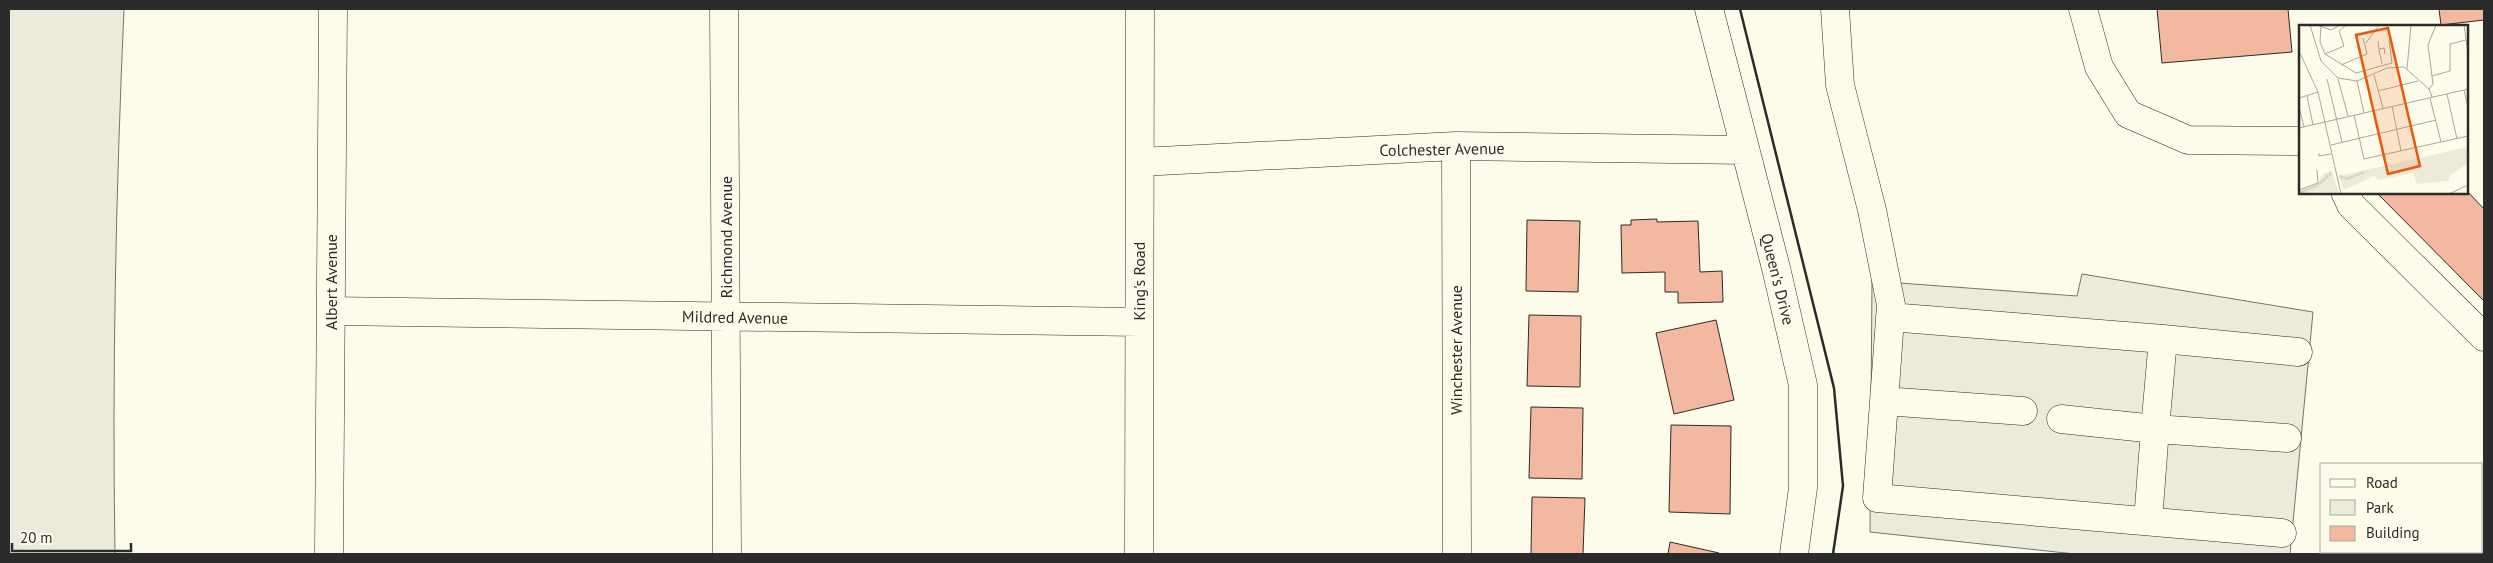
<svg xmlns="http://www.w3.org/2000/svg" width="2493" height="563" viewBox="0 0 2493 563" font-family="'PT Sans',sans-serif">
<rect width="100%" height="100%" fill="#fdfbea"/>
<path fill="#ecebdb" stroke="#74746e" d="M9,9H124C116,190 112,372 115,554H9Z"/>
<path fill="#eceadb" stroke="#74746e" d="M2082,274L2313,312L2290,554H2075L1870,532L1872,281L2077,296Z"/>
<path fill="#f2b8a0" stroke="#2b2b2b" d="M2157,9H2288L2292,52L2162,63Z
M2439,9H2484V20L2441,25Z
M2467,191L2484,209V301L2376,192Z
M1657,219V222L1698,221L1700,272L1722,271L1723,302L1678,303V292H1665V272L1622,273L1621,225H1631V220Z
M1527,220L1580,221L1578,292L1526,291Z
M1529,315L1581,316L1580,387L1527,386Z
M1716,320L1734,400L1674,414L1656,333Z
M1531,407L1583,408L1582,479L1529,478Z
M1671,425L1731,426L1730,514L1669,512Z
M1532,497L1585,498L1583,554H1531Z
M1670,542L1719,553L1718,554H1668Z"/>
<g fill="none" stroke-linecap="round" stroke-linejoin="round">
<g stroke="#2b2b2b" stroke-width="29">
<path id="minor" d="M724,9L727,554
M1709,9L1776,268L1803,385V488L1794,554
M1835,9L1840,85L1872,210L1891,305L1877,498L2282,533
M2083,9L2099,67L2128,114L2188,140L2300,141
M1456,146L1457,554
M1140,162L1456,146L1745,150
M2345,192L2351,205L2484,337
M331,311L1139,322
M1890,317L2163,339
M1884,401L2023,411
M2061,419L2155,429L2163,339L2298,352
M2148,521L2155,429L2287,438
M329,554L333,9
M1139,554L1140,9"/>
</g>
<use href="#minor" stroke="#fdfbea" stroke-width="28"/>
<path stroke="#2b2b2b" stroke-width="2.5" d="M1740,9L1834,388L1843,486L1833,554"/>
</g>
<g text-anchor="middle" stroke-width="4" stroke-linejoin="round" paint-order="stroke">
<g font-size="16" fill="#2b2b2b" stroke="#fdfbea">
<text transform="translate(1442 149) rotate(-1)" y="6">Colchester Avenue</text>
<text transform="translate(726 237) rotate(-90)" y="6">Richmond Avenue</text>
<text transform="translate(1778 279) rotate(76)" y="6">Queen's Drive</text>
<text transform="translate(1139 281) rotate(-90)" y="6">King's Road</text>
<text transform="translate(331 282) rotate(-90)" y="6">Albert Avenue</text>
<text transform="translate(735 317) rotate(1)" y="6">Mildred Avenue</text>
<text transform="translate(1456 350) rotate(-90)" y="6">Winchester Avenue</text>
</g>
</g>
<g transform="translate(2299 25)">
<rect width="169" height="169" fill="#fdfbea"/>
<path d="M169,122V138L152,150L149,156L118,159L114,148L80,155L75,151L44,165L40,151ZM33,146L40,169L17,166L0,169V166L18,160L24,149Z" fill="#ecebdb"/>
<path fill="none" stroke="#d8d7c9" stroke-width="2.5" d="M40,151L48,154L65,147M0,168L19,160L32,148"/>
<path fill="none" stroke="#a9a89e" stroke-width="1" d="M11,0L22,36L39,53L58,56L88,43L105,42L130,64L133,72M18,0L32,5L41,0M22,0L21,17L26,29L57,48L93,38L90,15M165,0L169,28M79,16L80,24L85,23L86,29M67,18L80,0M80,24L83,39M0,26L19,67L42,169M26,29L45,21L40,6L47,0M42,40L68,29L64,13M108,44L112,0M75,50L84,83M133,51L151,46V19L167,15M28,54L43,117M39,54L49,91M58,56L65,88M130,64L134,59L129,20L137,0M165,65L169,82M79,66L119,56M148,69L158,114M8,71L14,100M0,73L19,67M131,73L142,117M93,81L102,126M0,82L5,102M55,90L65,134L169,111M0,103L169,64M32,120L137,95M20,128V131L32,129M0,165L19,158L18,145M150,169L169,160"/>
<path fill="#e8590c" fill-opacity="0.15" stroke="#e8590c" stroke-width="2.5" d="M89,3L121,141L89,149L57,10Z"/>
<rect width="169" height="169" fill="none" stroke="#2b2b2b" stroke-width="2.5"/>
</g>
<rect width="2493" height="563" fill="none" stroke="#2b2b2b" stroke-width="20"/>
<rect x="2320" y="463" width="162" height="90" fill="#fdfbea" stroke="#a9a89e"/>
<rect x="2330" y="479" width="25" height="8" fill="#fdfbea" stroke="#a9a89e"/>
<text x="2366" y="488" font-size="15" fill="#2b2b2b">Road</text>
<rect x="2330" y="500" width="25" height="15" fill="#ecebdb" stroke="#a9a89e"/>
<text x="2366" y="513" font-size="15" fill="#2b2b2b">Park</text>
<rect x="2330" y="526" width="25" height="15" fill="#f2b8a0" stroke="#a9a89e"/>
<text x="2366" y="538" font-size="15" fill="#2b2b2b">Building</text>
<path d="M12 543v8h119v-8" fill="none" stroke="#2b2b2b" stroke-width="2.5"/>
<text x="20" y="543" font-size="15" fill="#2b2b2b" stroke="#fdfbea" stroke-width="4" paint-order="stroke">20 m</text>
</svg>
